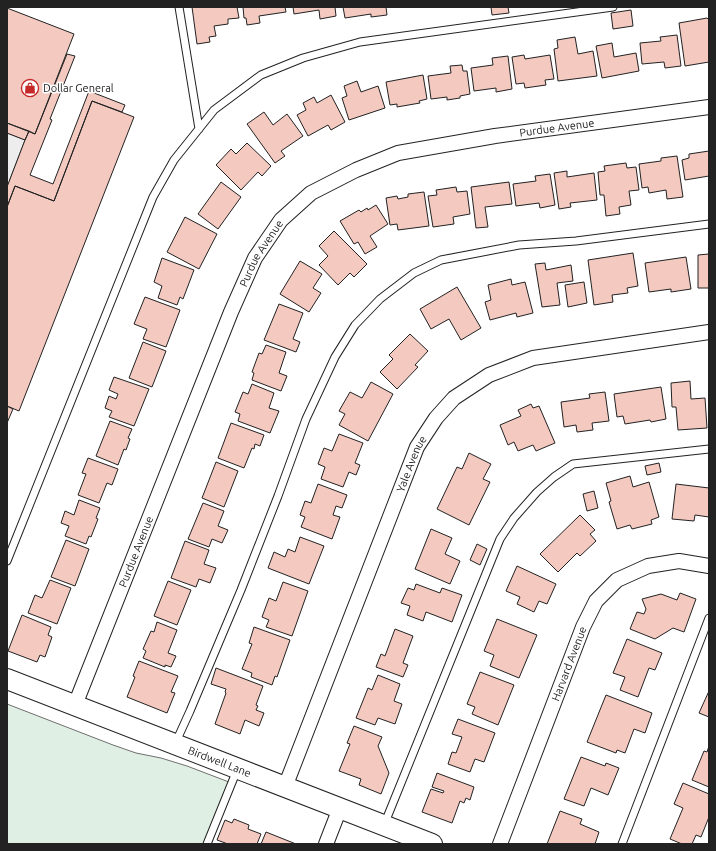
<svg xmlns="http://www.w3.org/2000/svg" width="716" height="851" viewBox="0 0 716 851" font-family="Ubuntu,sans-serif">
<rect width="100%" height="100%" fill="#fff"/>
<path fill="#e0efe3" stroke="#6f6f6f" d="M7,704L113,745L136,753L161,758L187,766L229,782L205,844H7Z"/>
<path fill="#ededed" stroke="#6f6f6f" d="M7,133L25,140L7,187Z"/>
<path fill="#f3c9c0" stroke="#222" d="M192,7H237L239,18L228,19V24L214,26L216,36L209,37L210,42L197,44Z
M243,7H285L286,12L259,16L260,23L247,25L246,18H244Z
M293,7H335L336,16L320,19L319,10L294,14Z
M343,7H386L387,15L371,17V14L345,18Z
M491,7H508L509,13L492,15Z
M7,8L74,34L35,134L7,123Z
M631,10L633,26L613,29L611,13Z
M707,18L709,20V62L685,66L679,23Z
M677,35L681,66L665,68L664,62L642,64L640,43L661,41L660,37Z
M575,37L578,54L593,51L597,76L558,81L554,49L558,48L557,40Z
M612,43L614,57L636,53L639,71L602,78L596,46Z
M67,54L75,56L50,119L52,120L30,175L53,184L89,91L125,105L122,112L92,101L54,201L15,186L7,207V187L25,140L29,131L35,134Z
M524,55L525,59L550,55L554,79L545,80L546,85L525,88L524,83L516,84L512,57Z
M508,56L512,89L496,92V88L474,91L471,68L493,65L492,58Z
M462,65L463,71H467L470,94L460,96V98L447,100V97L431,99L428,76L451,73L450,66Z
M423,75L427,99L419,101L420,103L397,107V104L390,105L386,82Z
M357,81L361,92L378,86L385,108L349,120L342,98L347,96L344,86Z
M331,95L345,122L331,130L328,125L308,136L297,115L306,110L303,103L314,97L317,103Z
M92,101L134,117L19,411L7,406V207L15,186L54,201Z
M264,112L273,125L287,114L303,136L281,151L285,156L275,163L247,124Z
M7,123L29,131L25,140L7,133Z
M247,143L271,166L262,176L258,172L241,190L216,165L231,149L236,154Z
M709,151V176L685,180L682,160L689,158V154Z
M677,156L683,197L667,199L666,190L649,193L648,187L642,188L639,164L661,161V158Z
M626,163L627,168L636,167L639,190L629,191L631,205L619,207L620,214L606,216L604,195H600L598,172L605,171L604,166Z
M567,171V177L594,173L597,200L570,203L571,207L559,209L554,173Z
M550,174L555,205L540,208L539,203L516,206L513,184L536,181L535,176Z
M221,182L241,197L218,229L198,214Z
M509,182L512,204L485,207L488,227L476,228L471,187Z
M456,187L457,192L467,191L470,214L453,217L454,224L433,227L428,196L437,195L436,190Z
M424,192L429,226L398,230L397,224L390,225L386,198L397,196L398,199L408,197V194Z
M376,205L388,224L370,236L377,247L365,254L358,242L354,244L340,221L359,210L361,212L367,208L368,210Z
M185,217L217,234L199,269L167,252Z
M334,231L367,264L354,277L350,273L338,285L319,265L328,256L319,246Z
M633,253L638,286L627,288L628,293L612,295L613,302L594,305L588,260Z
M709,254V288H698V255Z
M686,257L691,289L671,292V289L649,292L645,263Z
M162,258L194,270L183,299L180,297L177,305L158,298L162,286L154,282Z
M300,261L322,274L313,288L321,293L309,312L280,294Z
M545,263L546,270L571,265L573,281L557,283L560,305L542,307L535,264Z
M511,279L512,285L525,282L533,313L517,317L516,313L490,320L485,302L491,300L488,285Z
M584,282L587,303L568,307L565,285Z
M457,287L481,328L461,340L449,319L431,329L420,309Z
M145,297L180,310L166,347L143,339L147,329L134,324Z
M279,304L303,313L293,339L300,342L296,352L264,340Z
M410,334L428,351L415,365L418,367L397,389L380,372L393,359L389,355Z
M143,342L166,351L152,387L129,378Z
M266,345L286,352L279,373L287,376L281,391L252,380L254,373L252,372L259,353L262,354Z
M114,377L149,389L134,426L109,417L112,411L105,408L109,396L116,399L118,394L109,390Z
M690,381L691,399L705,398L707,428L678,430L676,407H672L671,383Z
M371,382L393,394L368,441L339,425L345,414L339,411L350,392L362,398Z
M252,384L274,393L269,408L279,411L270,433L238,421L240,414L235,412L243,392L248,394Z
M661,387L666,419L651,422L650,420L625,424L623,416L617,417L614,394Z
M605,392L609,421L592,423L593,430L577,432L576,425L564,427L561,402L590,398L589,394Z
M531,404L533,408L539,406L555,443L536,451L533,445L518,451L514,442L508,445L500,425L521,416L518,410Z
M7,406L13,409L7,423Z
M110,421L132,429L128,438L130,439L126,450L124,449L118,465L96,456Z
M231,423L264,435L260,446L255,444L254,449L252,448L244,468L218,458Z
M339,434L363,443L355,463L360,465L356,475L349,472L343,487L321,479L325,467L318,464L324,448L332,451Z
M469,453L491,464L483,479L490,482L469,525L437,509L457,467L462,469Z
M88,458L118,469L112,485L107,483L99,503L78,495L86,474L82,473Z
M216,462L238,471L224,507L202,498Z
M659,463L661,472L647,475L645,466Z
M630,476L633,487L649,482L659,517L651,520L652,524L632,529L630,525L617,529L609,502L611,501L606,483Z
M318,484L347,495L342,508L336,506L333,515L340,517L332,539L301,527L305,517L300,515L305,501L311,503Z
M676,484L709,488V517L695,515L694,521L672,519Z
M594,491L598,508L587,511L583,494Z
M79,500L100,508L96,518L98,519L91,537L89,536L86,544L65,536L69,526L61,523L65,511L74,515Z
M203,503L224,511L218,526L228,530L222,543L212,539L209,547L188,539Z
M580,515L595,530L590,534L596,541L580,556L577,553L558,572L540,554Z
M431,529L452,538L445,554L460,561L450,584L415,569Z
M300,537L324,546L309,584L268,568L274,552L285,557L288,549L295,552Z
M66,540L89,549L75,586L51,577Z
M185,541L209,550L204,564L216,568L210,583L199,579L196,587L171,578Z
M477,544L487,549L480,565L470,560Z
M517,566L556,584L547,604L539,601L534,612L517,604L520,597L506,591Z
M50,580L71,588L57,624L28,613L35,595L42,598Z
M168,581L191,590L177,625L154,616Z
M283,582L308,591L292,636L266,627L269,620L262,617L269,598L276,601Z
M416,584L440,593L442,588L462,595L452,622L426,612L423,621L407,615L410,606L401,603L408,588L414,590Z
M680,593L696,599L684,632L673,628L655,639L630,629L637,612L644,614L646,609L642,599L661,594L677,600Z
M22,615L51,627L48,635L52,637L45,657L40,655L37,662L8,651Z
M497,619L537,635L519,678L490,666L494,655L484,651Z
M157,622L177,630L168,653L176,656L171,667L165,665V667L143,658L146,651L143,649L151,631L154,632Z
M254,627L290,640L277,677L275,676L272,685L251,677L252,673L242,669L252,644L249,643Z
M395,629L413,636L403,663L408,665L403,677L376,667L381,654L385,656Z
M627,639L662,653L655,670L649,668L638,697L620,690L625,677L613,673Z
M139,661L178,676L171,692L175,693L167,713L127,697L135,677L133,676Z
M216,668L263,686L256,705L258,706L256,710L264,713L259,726L245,720L240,734L215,724L226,693L225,692L226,689L211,684Z
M480,672L514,685L498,725L472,714L475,707L467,704Z
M378,675L400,684L394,701L402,704L395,724L378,718L375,725L356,718L368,688L372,690Z
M709,691V717L699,713Z
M606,695L652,713L645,733L634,729L625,753L617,750L616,753L587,742Z
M458,719L495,733L484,762L475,759L470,772L448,764L452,752L456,753L462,737L452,734Z
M354,726L382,737L378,746L389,773L381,794L359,785L361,779L339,771L350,744L347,743Z
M709,746V787L692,780L704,751L707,752Z
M581,757L605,766L606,763L619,768L608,795L591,788L584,806L564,799Z
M437,773L474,787L470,800L466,798L464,803L460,801L452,823L422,812L431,789L443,793L444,791L432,787Z
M683,783L709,794V817L701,837L696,835L692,844H682L670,839L683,808L674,804Z
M560,811L582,819L580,824L599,832L595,844H547Z
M234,819L249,825L248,829L261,834L257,844H228L217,840L225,820L232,823Z
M266,832L296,844H261Z"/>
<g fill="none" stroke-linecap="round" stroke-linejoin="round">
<g stroke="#222" stroke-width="9">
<path id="service" d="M179,7L199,129
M7,561L153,197L174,160L214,110L261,75L303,58L360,42L613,7
M175,744L190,711L241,590L278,496L306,419L335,357L355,325L380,299L414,273L441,260L519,245L576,241L709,224
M384,825L500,539L514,518L537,492L554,477L573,464L709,449
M207,844L237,770
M622,844L709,618"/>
</g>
<g stroke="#222" stroke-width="16">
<g id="minor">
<path id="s1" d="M75,705L231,312L255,258L281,220L311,193L356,170L398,153L495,136L709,107"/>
<path id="s2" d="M285,787L417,447L436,418L454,398L489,375L533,358L709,332"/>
<path d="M326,844L340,808"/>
<path id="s3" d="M500,844L583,627L596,601L617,580L648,566L679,561L709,566"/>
</g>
</g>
<g stroke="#222" stroke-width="22">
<g id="secondary">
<path id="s4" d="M7,679L432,844"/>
</g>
</g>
<use href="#service" stroke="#fff" stroke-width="7"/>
<use href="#minor" stroke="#fff" stroke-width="14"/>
<use href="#secondary" stroke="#fff" stroke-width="20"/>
</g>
<defs>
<g id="shop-ring" transform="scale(0.9)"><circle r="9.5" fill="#fff" stroke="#c62828" stroke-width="1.5"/><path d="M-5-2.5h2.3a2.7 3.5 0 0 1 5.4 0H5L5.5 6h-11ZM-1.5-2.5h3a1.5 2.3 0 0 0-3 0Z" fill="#c62828"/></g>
</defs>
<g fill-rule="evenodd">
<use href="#shop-ring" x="30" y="88"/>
</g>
<g text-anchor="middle" stroke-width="3" stroke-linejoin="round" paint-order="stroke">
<g font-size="11" fill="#222" stroke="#fff" text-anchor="start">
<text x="43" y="92">Dollar General</text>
</g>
<g font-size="11" fill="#222" stroke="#fff">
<text dy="4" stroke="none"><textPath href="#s1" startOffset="825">Purdue Avenue</textPath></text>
<text dy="4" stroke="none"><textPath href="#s1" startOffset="489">Purdue Avenue</textPath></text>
<text dy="4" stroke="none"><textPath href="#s2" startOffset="347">Yale Avenue</textPath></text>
<text dy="4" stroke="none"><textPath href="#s1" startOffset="165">Purdue Avenue</textPath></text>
<text dy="4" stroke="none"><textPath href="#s3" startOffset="193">Harvard Avenue</textPath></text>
<text dy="4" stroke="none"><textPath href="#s4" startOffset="228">Birdwell Lane</textPath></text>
</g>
</g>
<rect width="716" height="851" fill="none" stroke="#222222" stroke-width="16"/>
</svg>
